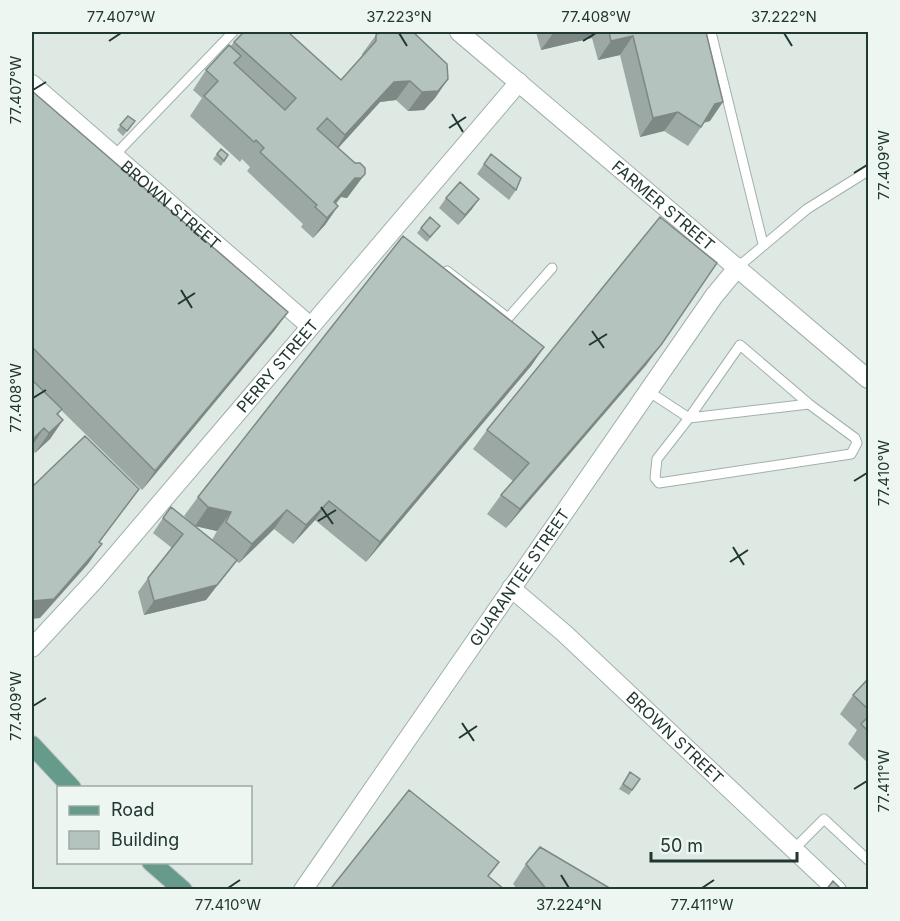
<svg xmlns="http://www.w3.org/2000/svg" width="900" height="921" viewBox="0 0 900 921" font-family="Inter,sans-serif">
<rect width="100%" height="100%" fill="#dee9e4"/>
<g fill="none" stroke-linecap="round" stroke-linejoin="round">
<g stroke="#a2b0ab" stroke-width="11">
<path id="service" d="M711,32L763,244
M114,156L233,32
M738,267L807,209L868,171
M447,271L508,318L552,268
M648,391L689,418L657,459L655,478L659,483L851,454L857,443L855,438L809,404L740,345L689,418
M689,418L809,404
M794,849L824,819L868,860"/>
</g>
<g stroke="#a2b0ab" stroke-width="20">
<g id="minor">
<path id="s1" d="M32,84L310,326"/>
<path id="s2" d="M511,588L564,633L837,890"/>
<path id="s3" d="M32,648L94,581L519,82"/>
<path id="s4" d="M303,890L714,296L738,267"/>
</g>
</g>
<g stroke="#a2b0ab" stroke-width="20">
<g id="tertiary">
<path id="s5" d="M459,32L868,379"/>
</g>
</g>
<g stroke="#bcc3c1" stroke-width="20">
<path id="primary" d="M32,745L72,788
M151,862L183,890"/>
</g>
<use href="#service" stroke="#fff" stroke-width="9"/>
<use href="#minor" stroke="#fff" stroke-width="18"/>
<use href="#tertiary" stroke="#fff" stroke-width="18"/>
<use href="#primary" stroke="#669b8c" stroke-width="18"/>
</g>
<path fill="#9ba8a3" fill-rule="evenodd" d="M536,32H706L710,121L704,123L688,146L664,131L640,137L620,55L598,60L592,38L541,50Z
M376,35L448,79L435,98L424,110L408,111L396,100L380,102L338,148L365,174L347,198L341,197L336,204L338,206L325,225L313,238L301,227L303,224L247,171L250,167L242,159L240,162L190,116L202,98L193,90L206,70L230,47L234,42L341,80L362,56V54Z
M32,91L288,312L274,331L142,490L61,410L58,415L63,420L50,439L35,453L32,449Z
M128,116L135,121L123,136L117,130Z
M221,149L228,155L221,166L213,159Z
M484,164L516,190L509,200L477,174Z
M446,198L472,209L458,225L439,208Z
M421,228L436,231L427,242L417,233Z
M544,347L531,366L366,562L315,520L293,544L274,529L239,563L236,561L206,600L144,615L138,592L148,578L172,548L153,533L163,518L194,526L184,516L198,497ZM195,526L217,531L212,540Z
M647,364L506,528L487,514L501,495L513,481L473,449L487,430Z
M868,679V763L848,744L857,730L840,714L853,695Z
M630,772L640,779L629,795L619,789Z
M526,864L613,890H518L513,884Z"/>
<path fill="#7e8884" d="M554,32H597L592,38L541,50Z
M633,36L620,55L598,60L611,41Z
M448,79L435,98L424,110L408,111L422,92Z
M410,81L396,100L380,102L332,155L345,135L394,82Z
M723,102L710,121L701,123L715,104Z
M678,112L664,131L640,137L653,118Z
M365,174L347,198L341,197L324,216L334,202L355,178Z
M479,199L472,209L458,225L465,215Z
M338,206L325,225L313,238L327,218Z
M288,312L274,331L142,490L155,471Z
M661,345L647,364L506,528L520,509Z
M544,347L531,366L366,562L380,542Z
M63,420L50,439L35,453L49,433Z
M44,428L32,446V440Z
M329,501L315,520L293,544L306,525Z
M208,507L231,512L217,531L195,526Z
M287,510L274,529L239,563L252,544Z
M102,544L88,564L40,618L32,619V601Z
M237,560L206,600L144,615L154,601Z"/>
<path fill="#b4c3bd" stroke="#7e8884" stroke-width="1.5" d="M244,32H288L341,80L376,41V35L379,32H413L447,64L448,79L438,91L422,92L410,81L394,82L345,135L327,118L317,129L355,163H360L365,168V174L361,178H355L334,202L338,206L327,218L315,207L317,205L260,152L264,148L256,140L254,142L204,96L218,81L206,70L229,45L241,56L234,63L285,110L296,98L234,42Z
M609,32H706L723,102L715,104L701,127L678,112L653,118L633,36L611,41Z
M32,91L288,312L155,471L32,347Z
M128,116L135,121L127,131L120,125Z
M221,149L228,155L224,161L217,154Z
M491,154L521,178L516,190L484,164Z
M460,182L479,199L465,215L446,198Z
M430,217L440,226L430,237L421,228Z
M660,217L717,263L661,345L520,509L501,495L529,463L487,430Z
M403,236L544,347L380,542L329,501L306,525L287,510L252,544L226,522L231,512L208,507L198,497Z
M32,380L62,409L57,414L63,420L49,433L44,428L32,440Z
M85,436L139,489L99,542L102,544L54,599L32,601V487Z
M171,507L237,560L217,585L154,601L148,578L183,534L163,518Z
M868,679V709L853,695Z
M868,717V731L861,724Z
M630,772L640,779L632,790L623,784Z
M409,790L499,862L488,876L505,890H335L332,887Z
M540,847L613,890H547L526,864Z
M833,881L842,890H826Z"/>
<path fill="none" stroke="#213731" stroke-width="2" d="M399,33L407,46M784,33L792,46M109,41L121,33M583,41L596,33M33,90L46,82M452,114L463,132M449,128L466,117M854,173L867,165M181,290L192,308M178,304L195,293M592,331L604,348M589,345L607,334M33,398L46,390M854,481L867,473M321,507L333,524M318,521L336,510M733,547L744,565M730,562L748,550M33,706L46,698M462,723L474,741M459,738L477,726M854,789L867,781M561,875L569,888M228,888L240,880M702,888L714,880"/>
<g text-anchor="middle" stroke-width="4.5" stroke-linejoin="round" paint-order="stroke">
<g font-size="16" fill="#213731" stroke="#eef6f2">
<text dy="6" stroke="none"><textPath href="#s5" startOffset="268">FARMER STREET</textPath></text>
<text dy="6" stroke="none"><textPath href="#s1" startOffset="184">BROWN STREET</textPath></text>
<text dy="6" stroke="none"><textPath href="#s3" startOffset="374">PERRY STREET</textPath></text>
<text dy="6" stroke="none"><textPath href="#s4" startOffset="380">GUARANTEE STREET</textPath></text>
<text dy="6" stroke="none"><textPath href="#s2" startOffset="222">BROWN STREET</textPath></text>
</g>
</g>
<rect width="900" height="921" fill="none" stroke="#eef6f2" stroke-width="66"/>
<rect x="57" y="786" width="195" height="78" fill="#eef6f2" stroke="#9caaa5" stroke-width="1.5"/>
<rect x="69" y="806" width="30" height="9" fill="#669b8c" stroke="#9caaa5" stroke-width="1.5"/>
<text x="111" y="816" font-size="18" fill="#213731">Road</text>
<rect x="69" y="831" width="30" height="18" fill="#b4c3bd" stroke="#9caaa5" stroke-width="1.5"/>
<text x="111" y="846" font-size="18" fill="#213731">Building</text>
<path d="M651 852v9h146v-9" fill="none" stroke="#213731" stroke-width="3"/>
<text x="660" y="852" font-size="18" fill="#213731" stroke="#eef6f2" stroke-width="4.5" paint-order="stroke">50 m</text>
<rect x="33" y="33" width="834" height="855" fill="none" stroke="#213731" stroke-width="2"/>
<g font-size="15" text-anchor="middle" fill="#213731">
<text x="121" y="22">77.407°W</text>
<text x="399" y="22">37.223°N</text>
<text x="596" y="22">77.408°W</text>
<text x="784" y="22">37.222°N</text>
<text transform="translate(16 90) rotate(-90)" y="5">77.407°W</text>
<text transform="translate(884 165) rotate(-90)" y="5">77.409°W</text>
<text transform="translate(16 398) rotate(-90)" y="5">77.408°W</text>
<text transform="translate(884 473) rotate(-90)" y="5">77.410°W</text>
<text transform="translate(16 706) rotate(-90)" y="5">77.409°W</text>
<text transform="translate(884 781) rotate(-90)" y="5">77.411°W</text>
<text x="228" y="910">77.410°W</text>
<text x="569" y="910">37.224°N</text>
<text x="702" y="910">77.411°W</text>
</g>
</svg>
